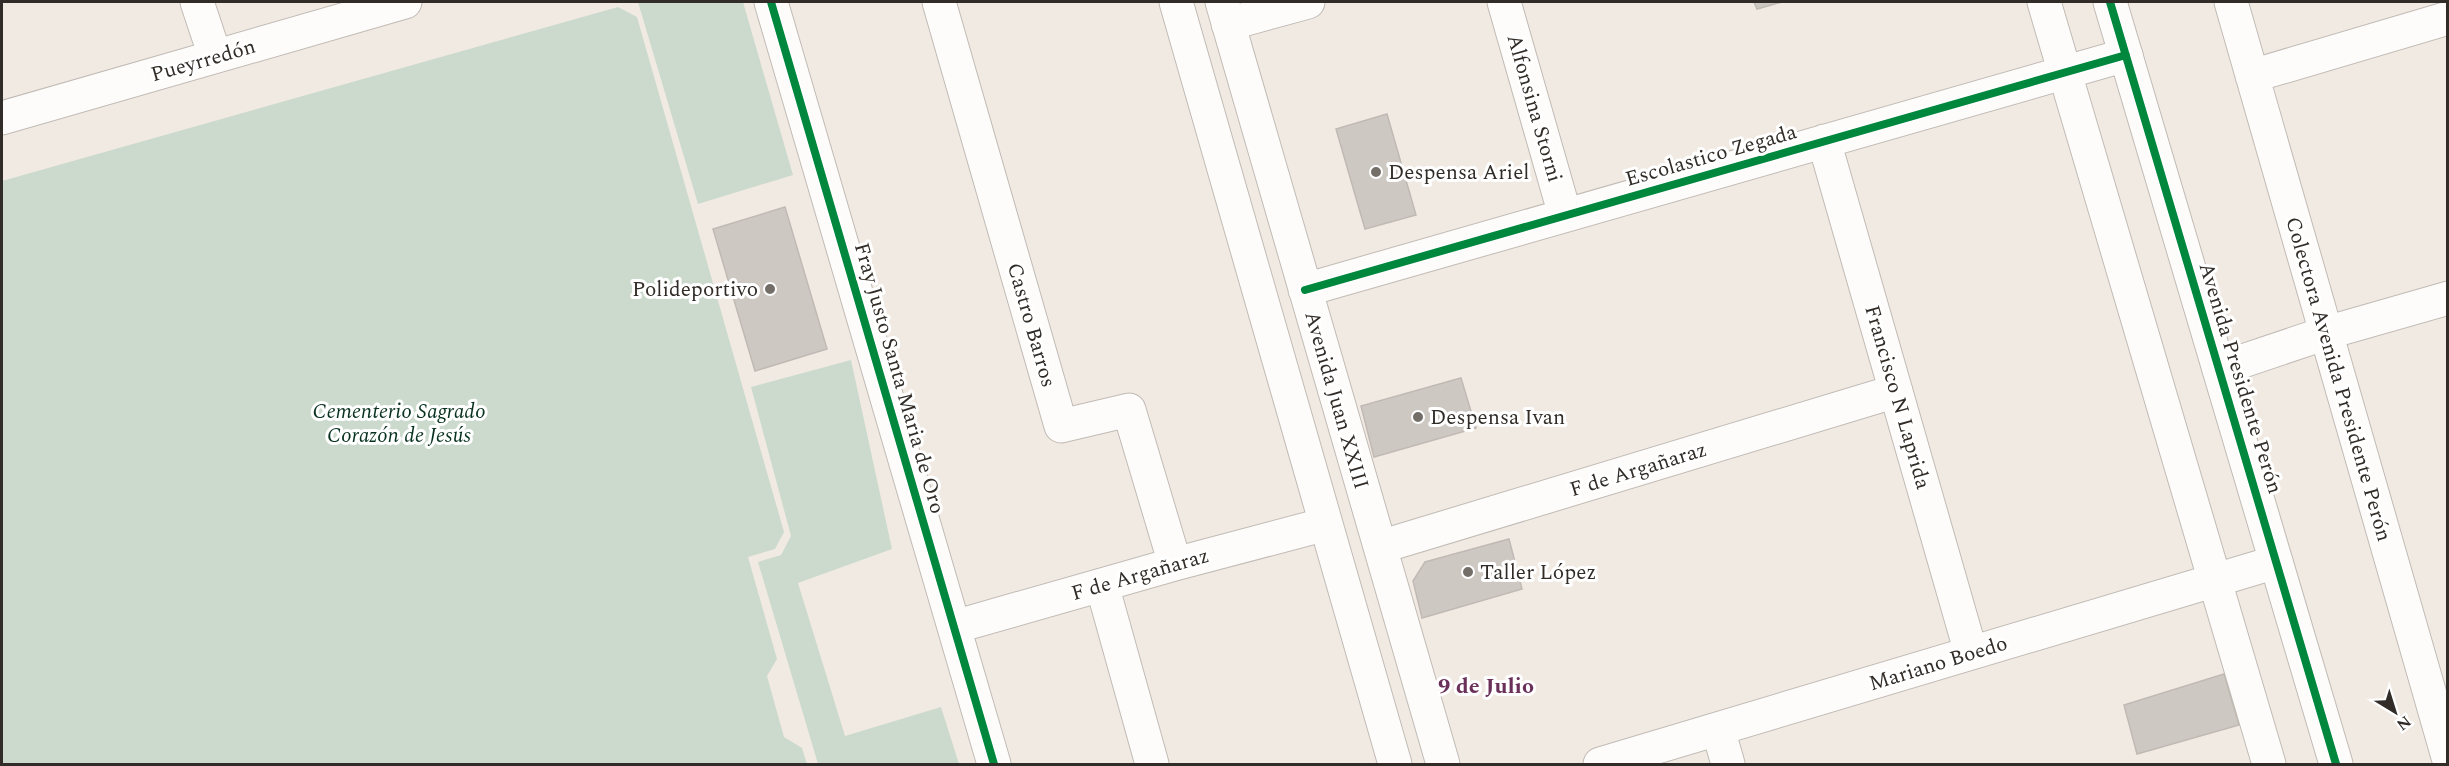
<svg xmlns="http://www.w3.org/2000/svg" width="2449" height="766" viewBox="0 0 2449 766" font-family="Spectral,serif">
<rect width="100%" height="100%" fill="#f1eae2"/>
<path fill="#ccdacd" d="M638,2H743L793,175L698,204Z
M618,7L637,17L784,532L775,549L748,557L777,659L767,676L784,737L802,748L807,764H2V181Z
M851,360L892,549L798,583L845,736L941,707L959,764H818L758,562L781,555L791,536L751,387Z"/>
<path fill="#cec8c3" stroke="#c0b9b4" stroke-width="1.5" d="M1754,2H1782L1757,9Z
M1387,114L1416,215L1365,229L1336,129Z
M785,207L827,349L755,371L713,229Z
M1461,378L1476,428L1374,457L1361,406Z
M1509,539L1522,589L1422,618L1413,581L1425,562Z
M2224,674L2239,725L2137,754L2124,705Z"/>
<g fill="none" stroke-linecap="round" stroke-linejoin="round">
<g stroke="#c1bbb5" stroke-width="35">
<path id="street" d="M197,2L215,56
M771,2L994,764
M939,2L1061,426L1129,410L1175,564
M1176,2L1395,764
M1222,2L1443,764
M1504,2L1565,215
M2231,2L2448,757
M1228,24L1308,2
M2252,76L2448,18
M2,118L405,2
M1824,141L1971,653
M1305,290L2126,55
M2219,369L2326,333L2448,298
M1380,547L1896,391
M1102,585L1152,764
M954,627L1175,564L1326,524
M1718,729L1728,764
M1600,764L2276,562"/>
</g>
<g stroke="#c1bbb5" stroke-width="35">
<path id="secondary" d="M2044,2L2269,764
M2110,2L2336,764"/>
</g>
<use href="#street" stroke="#fdfcfb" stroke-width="33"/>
<use href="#secondary" stroke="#fdfcfb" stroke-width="33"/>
<g stroke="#fff" stroke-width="11">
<path id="cycleway" d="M771,2L994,764
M2110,2L2336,764
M1305,290L2126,55"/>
</g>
<use href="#cycleway" stroke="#00873e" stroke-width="8"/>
</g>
<g fill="#746e68" stroke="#fff" stroke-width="2">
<circle cx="1376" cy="172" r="6"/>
<circle cx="770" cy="289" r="6"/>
<circle cx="1418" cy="417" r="6"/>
<circle cx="1468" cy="572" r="6"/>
</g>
<g text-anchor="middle" stroke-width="6" stroke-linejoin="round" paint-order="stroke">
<g font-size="21" fill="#312c27" stroke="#fff">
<text transform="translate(203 60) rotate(-16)" y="7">Pueyrredón</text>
<text transform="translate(1535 108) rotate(74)" y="7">Alfonsina Storni</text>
<text transform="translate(1711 155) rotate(-16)" y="7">Escolastico Zegada</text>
<text transform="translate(1032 325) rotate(74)" y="7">Castro Barros</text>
<text transform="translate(900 378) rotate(74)" y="7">Fray Justo Santa Maria de Oro</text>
<text transform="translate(2241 378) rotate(73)" y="7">Avenida Presidente Perón</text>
<text transform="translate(2339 379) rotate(74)" y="7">Colectora Avenida Presidente Perón</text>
<text transform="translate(1898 397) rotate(74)" y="7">Francisco N Laprida</text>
<text transform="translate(1337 400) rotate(74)" y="7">Avenida Juan XXIII</text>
<text transform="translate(1638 469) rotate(-17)" y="7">F de Argañaraz</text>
<text transform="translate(1140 574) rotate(-16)" y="7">F de Argañaraz</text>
<text transform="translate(1938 663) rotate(-17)" y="7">Mariano Boedo</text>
</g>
<g font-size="21" fill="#312c27" stroke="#fff" text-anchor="start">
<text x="1388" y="179">Despensa Ariel</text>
<text x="758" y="296" text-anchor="end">Polideportivo</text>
<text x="1430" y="424">Despensa Ivan</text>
<text x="1480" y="579">Taller López</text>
</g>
<g font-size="21" font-style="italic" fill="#08311f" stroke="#fff">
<text x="399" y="418">Cementerio Sagrado<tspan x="399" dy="24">Corazón de Jesús</tspan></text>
</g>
<g font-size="22" font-weight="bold" fill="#6b3059" stroke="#fff">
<text x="1486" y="693">9 de Julio</text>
</g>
</g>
<rect width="2449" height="766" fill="none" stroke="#312c27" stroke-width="6"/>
<g transform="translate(2395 712) rotate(142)" stroke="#ffffff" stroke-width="4.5" paint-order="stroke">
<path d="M0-4.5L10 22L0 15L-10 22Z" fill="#312c27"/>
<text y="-9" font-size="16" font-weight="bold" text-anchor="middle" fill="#312c27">N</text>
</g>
</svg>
